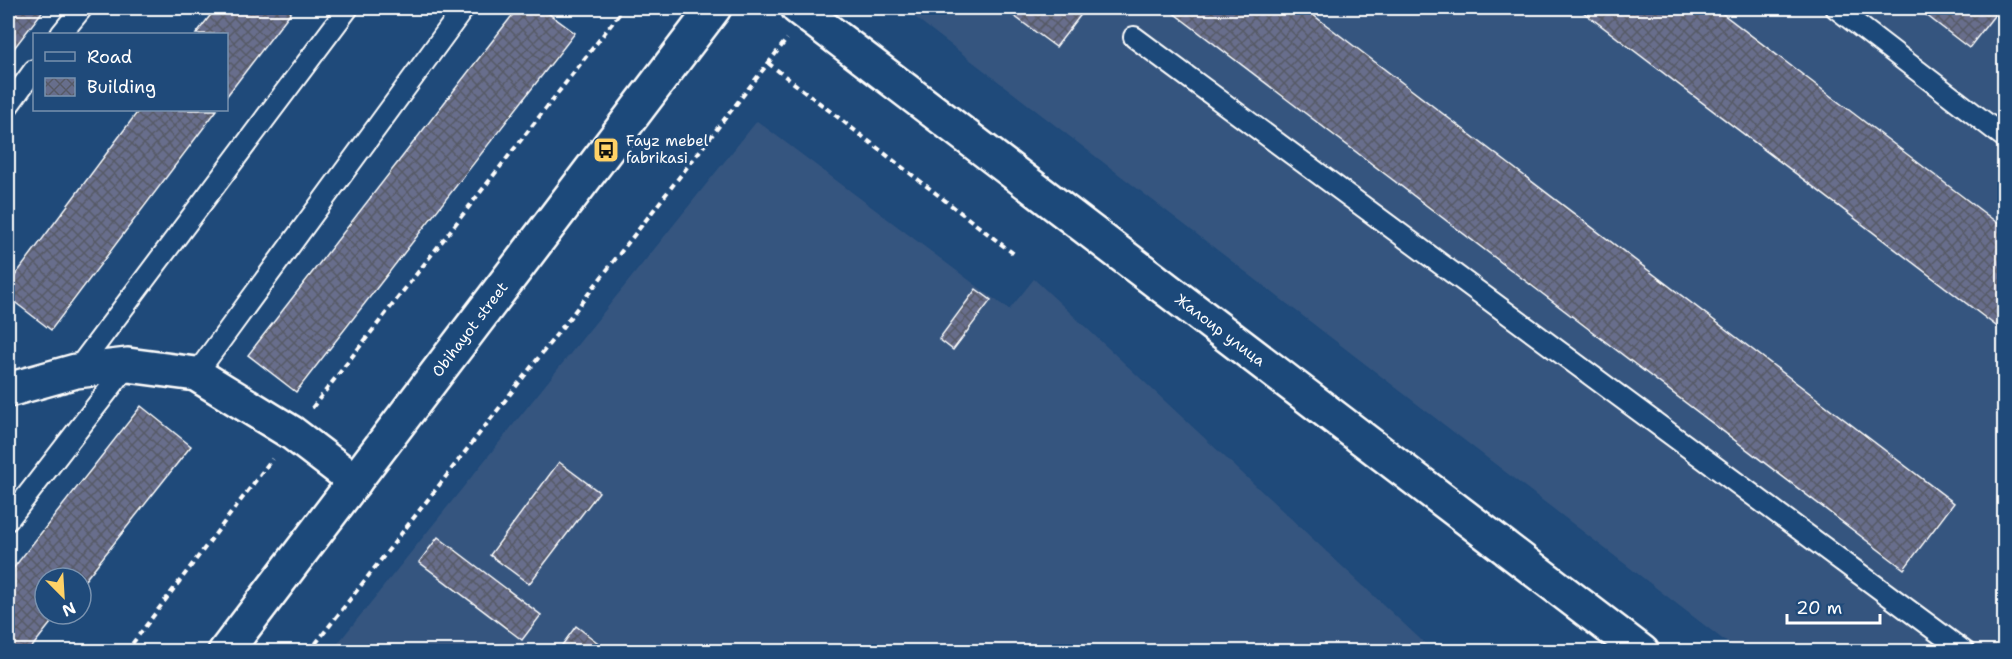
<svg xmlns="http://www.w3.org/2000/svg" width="2012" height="659" viewBox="0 0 2012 659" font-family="'Shantell Sans',sans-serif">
<defs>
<pattern id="building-cross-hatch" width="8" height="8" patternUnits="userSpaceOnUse" patternTransform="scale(1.5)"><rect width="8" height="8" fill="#676e8c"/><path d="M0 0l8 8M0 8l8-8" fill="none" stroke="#575a66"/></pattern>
</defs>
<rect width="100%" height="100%" fill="#1f4a7a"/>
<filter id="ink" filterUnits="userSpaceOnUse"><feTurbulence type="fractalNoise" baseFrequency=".0167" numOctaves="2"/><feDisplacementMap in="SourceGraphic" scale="12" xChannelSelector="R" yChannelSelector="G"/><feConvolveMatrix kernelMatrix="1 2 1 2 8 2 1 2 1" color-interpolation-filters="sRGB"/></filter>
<g filter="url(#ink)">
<path fill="#35557f" d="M903,8H2004V651H1738Z
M757,121L1009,310L1034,279L1433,651L331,652Z"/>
<path fill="url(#building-cross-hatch)" stroke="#fff" stroke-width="1.5" d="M8,8H45L8,56Z
M216,8H294L226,97V34H196Z
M518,8H541L575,33L296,392L248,355Z
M1003,8H1086L1056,47Z
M1167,8H1304L1954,503L1904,569Z
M1578,8H1715L2004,228V332Z
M1917,8H2000L1969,48Z
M139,110H217L51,330L8,297V285Z
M976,289L991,300L953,350L939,339Z
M141,406L191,446L81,585V578H45V614H58L28,652H8V575Z
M559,462L599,492L529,584L490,555Z
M438,537L541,615L522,640L419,562Z
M576,626L610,652H557Z"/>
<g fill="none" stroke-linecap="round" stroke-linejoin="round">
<g stroke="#fff" stroke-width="24">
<path id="lane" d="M1836,8L2004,137
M61,34L82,8
M1134,37L1965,652
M8,106L34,70
M76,371L348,8
M196,374L464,8
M8,520L128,365"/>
</g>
<g stroke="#fff" stroke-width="38">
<path id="street" d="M8,390L76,371L128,365L196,374L292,433L355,481"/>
</g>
<g stroke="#fff" stroke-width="38">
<g id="secondary">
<path id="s1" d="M798,8L1642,652"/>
<path id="s2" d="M225,652L714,8"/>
</g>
</g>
<path stroke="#fff" stroke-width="4" stroke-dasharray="6 4.5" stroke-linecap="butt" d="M768,63L1014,254
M312,408L624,8
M126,652L272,459
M309,652L787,39"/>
<use href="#lane" stroke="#1f4a7a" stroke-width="20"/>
<use href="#street" stroke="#1f4a7a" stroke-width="33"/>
<use href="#secondary" stroke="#1f4a7a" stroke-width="33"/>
</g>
</g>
<defs>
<g id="bus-square" transform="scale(1.35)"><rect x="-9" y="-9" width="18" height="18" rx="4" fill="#ffd166" stroke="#1f4a7a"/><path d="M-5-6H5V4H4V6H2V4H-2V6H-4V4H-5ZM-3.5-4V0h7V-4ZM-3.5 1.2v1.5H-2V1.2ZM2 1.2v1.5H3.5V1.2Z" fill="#111"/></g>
</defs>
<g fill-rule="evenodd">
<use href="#bus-square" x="606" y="150"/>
</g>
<g text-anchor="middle" stroke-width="6" stroke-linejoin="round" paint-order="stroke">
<g font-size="15" fill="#fff" stroke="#1f4a7a" text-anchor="start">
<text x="626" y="146">Fayz mebel<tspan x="626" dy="17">fabrikasi</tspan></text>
</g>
<g font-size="15" fill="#fff" stroke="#1f4a7a">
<text dy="5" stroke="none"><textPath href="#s2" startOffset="405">Obihayot street</textPath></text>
<text dy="5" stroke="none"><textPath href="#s1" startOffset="531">Жалоир улица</textPath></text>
</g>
</g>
<rect width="2012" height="659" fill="none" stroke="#1f4a7a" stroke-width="30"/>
<rect x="15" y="15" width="1982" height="629" fill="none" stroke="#fff" stroke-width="2" filter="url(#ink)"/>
<rect x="33" y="33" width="195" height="78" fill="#1f4a7a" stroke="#7992af" stroke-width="1.5"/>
<rect x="45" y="52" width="30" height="9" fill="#1f4a7a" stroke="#7992af" stroke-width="1.5"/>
<text x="87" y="63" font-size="18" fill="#ffffff">Road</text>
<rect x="45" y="78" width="30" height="18" fill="url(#building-cross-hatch)" stroke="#7992af" stroke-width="1.5"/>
<text x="87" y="93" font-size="18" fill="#ffffff">Building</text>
<g transform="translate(63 596) rotate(156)"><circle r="28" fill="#1f4a7a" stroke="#7992af" stroke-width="1.5"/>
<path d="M0-4.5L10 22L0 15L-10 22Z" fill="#ffd166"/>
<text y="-9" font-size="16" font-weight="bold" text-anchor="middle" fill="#ffffff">N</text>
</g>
<path d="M1787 614v9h93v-9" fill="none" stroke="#ffffff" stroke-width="3"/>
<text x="1796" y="614" font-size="18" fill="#ffffff" stroke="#1f4a7a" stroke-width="4.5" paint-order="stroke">20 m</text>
</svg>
